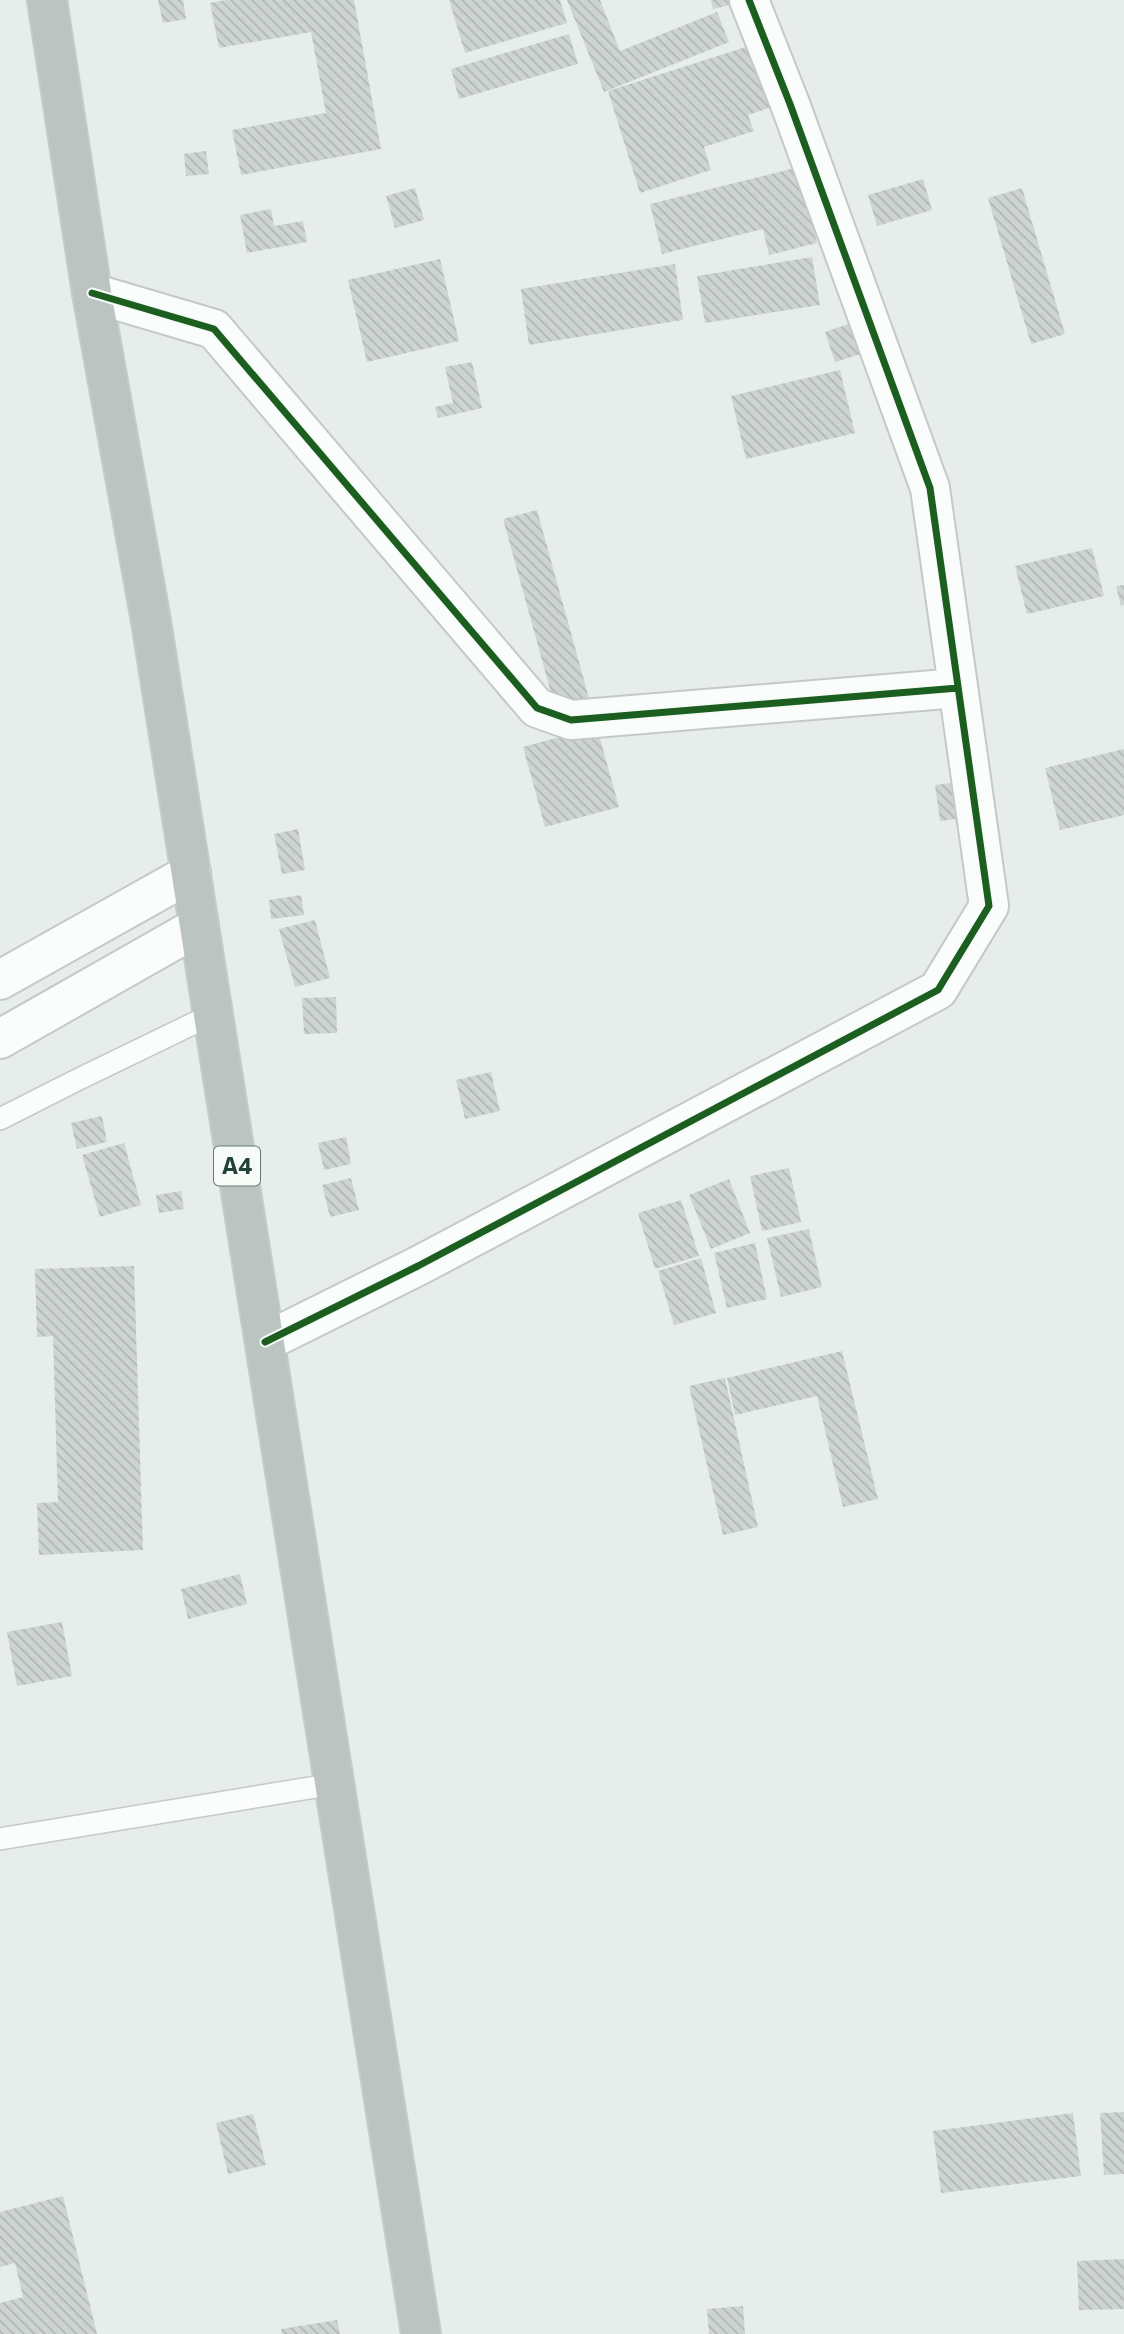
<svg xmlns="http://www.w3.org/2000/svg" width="1124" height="2334" viewBox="0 0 1124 2334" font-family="Commissioner,sans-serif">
<defs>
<pattern id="building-back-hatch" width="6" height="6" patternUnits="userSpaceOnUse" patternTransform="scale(1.75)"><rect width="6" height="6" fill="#ced4d1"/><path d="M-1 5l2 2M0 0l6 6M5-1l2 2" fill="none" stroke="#b1b7b4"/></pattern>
</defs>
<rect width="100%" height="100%" fill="#e7edea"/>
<path fill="url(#building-back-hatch)" d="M158,0H183L186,19L163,23Z
M226,0H354L381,149L241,175L232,130L326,113L311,32L219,48L210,3Z
M449,0H560L567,23L465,53Z
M567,0H600L620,51L717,12L729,42L604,92Z
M711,0H747V1L713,9Z
M569,34L578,64L459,99L451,69Z
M752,45L772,107L748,115L754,131L704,147L711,170L640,193L608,91Z
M206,151L209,174L186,176L184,154Z
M799,167L817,243L769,255L763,229L662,254L650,204Z
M923,179L932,210L877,226L868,195Z
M415,188L424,220L395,228L386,196Z
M1022,188L1065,334L1031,344L988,198Z
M271,209L274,226L303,221L307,242L247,253L240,215Z
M812,257L820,305L705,323L697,276Z
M440,259L459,341L367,362L348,280Z
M675,264L683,320L529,345L521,289Z
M854,322L864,353L835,362L825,332Z
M472,362L482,408L438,418L435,407L453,403L445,367Z
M840,370L855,433L746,459L731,396Z
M537,510L619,807L545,827L523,747L563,736L503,519Z
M1092,548L1104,596L1027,614L1015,566Z
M1124,585V605L1121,606L1116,586Z
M1124,749V815L1060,830L1045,768Z
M951,783L956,819L940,821L935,785Z
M298,829L305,870L282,874L274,834Z
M301,895L304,915L271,919L269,900Z
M315,920L330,978L295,987L279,929Z
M336,997L337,1033L304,1034L302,998Z
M491,1072L500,1111L465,1119L456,1080Z
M102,1116L107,1142L77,1149L71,1123Z
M346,1137L351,1164L324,1170L318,1143Z
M124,1143L141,1205L100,1217L82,1155Z
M789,1168L801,1222L762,1231L750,1176Z
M351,1178L359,1210L330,1217L322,1185Z
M729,1179L750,1233L711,1249L689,1195Z
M181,1191L184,1209L159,1213L156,1195Z
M681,1200L699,1256L655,1269L638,1213Z
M809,1229L822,1287L781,1297L767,1238Z
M755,1243L767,1299L727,1308L714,1253Z
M701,1258L716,1313L674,1325L658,1271Z
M134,1266L143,1550L39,1555L37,1503L58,1502L53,1336L37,1337L35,1269Z
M842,1351L878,1499L843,1507L817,1396L735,1415L727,1378Z
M725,1378L758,1527L723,1535L689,1386Z
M240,1574L247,1604L188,1619L181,1589Z
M62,1622L72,1676L17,1686L7,1632Z
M1124,2112V2174L1104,2175L1100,2113Z
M1073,2113L1081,2176L941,2193L933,2131Z
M253,2114L266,2165L228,2174L216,2123Z
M63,2196L97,2334H0V2303L23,2297L15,2263L0,2267V2212Z
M1124,2259V2309L1079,2310L1077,2261Z
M743,2306L745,2334H709L707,2309Z
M337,2320L340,2334H282L281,2329Z"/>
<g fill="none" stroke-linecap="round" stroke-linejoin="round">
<g stroke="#c4cac7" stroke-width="24">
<path id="lane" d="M0,1119L79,1079L213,1014
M0,1839L334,1784"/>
</g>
<g stroke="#c4cac7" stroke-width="42">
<path id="street" d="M92,293L214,329L537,708L571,720L958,688
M0,980L191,873
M0,1039L199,926
M265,1342L418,1266L938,990L989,906L930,488L790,104L749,0"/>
</g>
<g stroke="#c2ccc8" stroke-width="42">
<path id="highway" d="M47,0L92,293L151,621L421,2334"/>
</g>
<use href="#lane" stroke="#fbfcfc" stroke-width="21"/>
<use href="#street" stroke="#fbfcfc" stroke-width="38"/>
<use href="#highway" stroke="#bcc4c2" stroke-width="38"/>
<g stroke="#f6fbf8" stroke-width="11">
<path id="cycleway" d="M92,293L214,329L537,708L571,720L958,688
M265,1342L418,1266L938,990L989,906L930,488L790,104L749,0"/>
</g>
<use href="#cycleway" stroke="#1b5e20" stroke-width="7"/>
</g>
<g text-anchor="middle" stroke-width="6" stroke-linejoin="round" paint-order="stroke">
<rect fill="#f6fbf8" stroke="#627a72" stroke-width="2" x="214" y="1146.5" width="46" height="39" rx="5"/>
<g font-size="23" font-weight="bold" fill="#224238">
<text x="237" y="1174">A4</text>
</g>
</g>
</svg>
